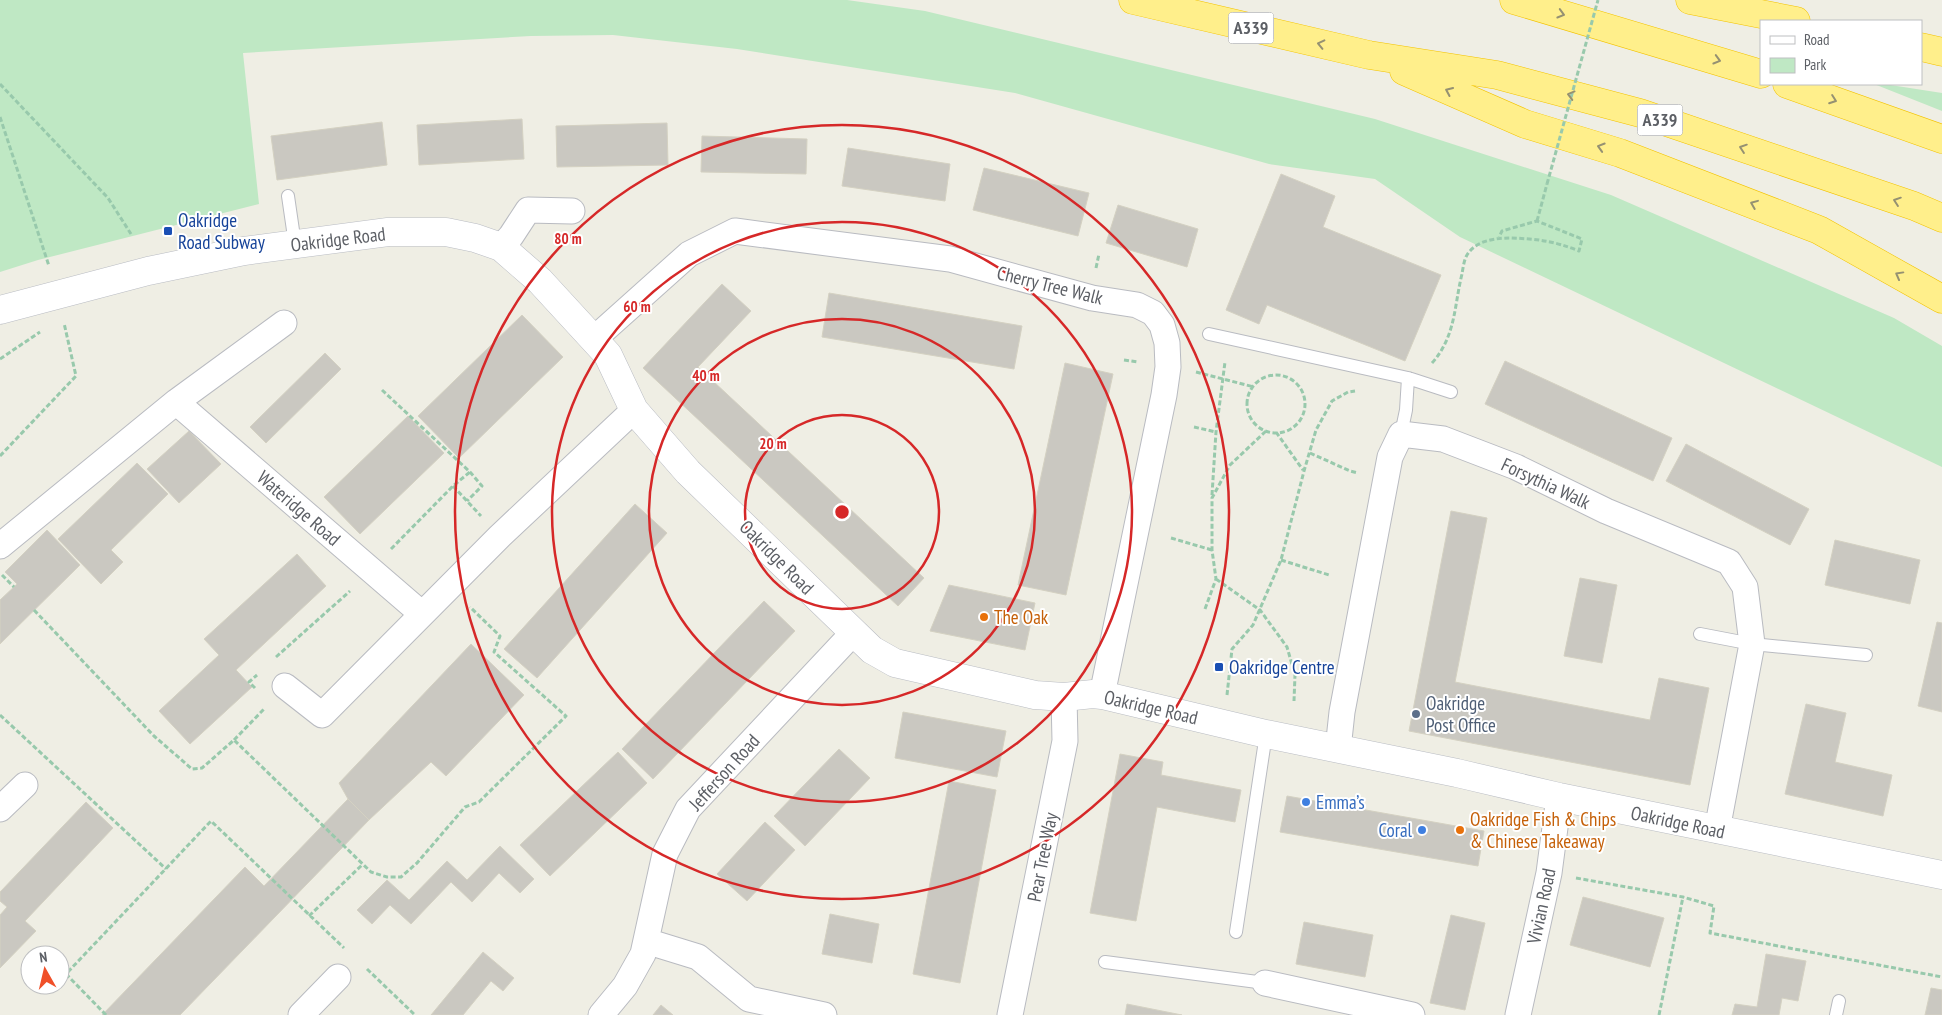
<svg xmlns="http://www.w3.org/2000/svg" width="1942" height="1015" viewBox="0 0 1942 1015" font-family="'PT Sans Narrow',sans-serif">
<rect width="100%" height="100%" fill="#efeee4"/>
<path fill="#bfe8c4" d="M0,0H847L925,11L1375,119L1611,195L1894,318L1942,346V467L1460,237L1375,179L1269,164L1015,93L737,49L613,35L531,36L243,53L259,204L38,260L0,272Z
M1874,84H1884L1942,93V111Z"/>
<path fill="#cac8c1" stroke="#d4d1c2" d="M522,119L524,159L419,165L417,125Z
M382,122L387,165L277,180L271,136Z
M667,123L668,165L557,167L556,126Z
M702,136L807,139L806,174L701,172Z
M848,148L950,164L945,201L842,186Z
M984,168L1089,193L1078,236L973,210Z
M1281,174L1335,196L1323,227L1441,275L1405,361L1267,305L1259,324L1226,310Z
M1118,205L1198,229L1187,267L1106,243Z
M722,284L751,311L698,367L924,578L898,606L643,368Z
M829,293L1022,326L1014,369L822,337Z
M522,315L563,357L459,458L418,416Z
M325,353L341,369L266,443L250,427Z
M1505,361L1672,438L1653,481L1485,404Z
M1065,363L1113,374L1066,595L1018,585Z
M408,416L444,453L360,534L324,497Z
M189,431L221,464L179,503L147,469Z
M1686,444L1809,509L1790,545L1666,481Z
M137,463L168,494L111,550L123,562L101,584L58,539Z
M635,504L667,533L537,678L504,649Z
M1451,511L1487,518L1455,682L1650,720L1659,678L1709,688L1690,785L1409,731Z
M47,530L80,565L0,644V600L17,584L5,572Z
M1835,540L1920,560L1910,604L1825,585Z
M297,554L326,586L236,670L252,687L190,744L159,711L219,655L204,639Z
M1580,578L1617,585L1602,663L1564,656Z
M949,585L1035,603L1025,650L930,631Z
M764,601L795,631L653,779L622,749Z
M1937,622L1942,623V712L1918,706Z
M471,644L524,695L446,776L431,762L369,820L348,799L339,783Z
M1806,704L1846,713L1835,762L1892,775L1883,816L1785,794Z
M903,712L1006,731L997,777L895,758Z
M839,749L870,778L805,846L774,816Z
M618,752L647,783L550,876L520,845Z
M1120,754L1163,762L1161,775L1241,790L1235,822L1157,807L1136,921L1090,913Z
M949,781L996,790L960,983L913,974Z
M1287,796L1484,831L1478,866L1280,832Z
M348,799L369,820L180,1015H102L245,867L264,886Z
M86,802L113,828L25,921L36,931L0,968V915L7,907L0,901V892Z
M765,822L795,850L747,901L717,874Z
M500,846L534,879L520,893L499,873L472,902L451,882L411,924L390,905L372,924L357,910L387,880L409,900L447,861L467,880Z
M1583,897L1664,918L1650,967L1570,945Z
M830,914L879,924L872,963L822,954Z
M1451,915L1485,923L1465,1010L1430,1003Z
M1304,922L1373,935L1365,977L1296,964Z
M483,952L514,978L503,991L491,981L463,1015H431Z
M1766,954L1806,961L1798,1001L1782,998L1779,1015H1732L1735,1004L1757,1007Z
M1931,988L1942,990V1015H1925Z
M1127,1004L1182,1015H1125Z
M661,1005L673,1015H653Z"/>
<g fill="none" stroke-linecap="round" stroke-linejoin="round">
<g stroke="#b9bbc1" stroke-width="14">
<path id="lane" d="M288,196L295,244
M1209,334L1408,378L1451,392
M1401,434L1406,410L1408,378
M1700,634L1752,644L1866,655
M1236,932L1266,734
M1105,962L1265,983
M1836,1015L1839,1001"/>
</g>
<g stroke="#b9bbc1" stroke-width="27">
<path id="street" d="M501,247L511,236L528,210L572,211
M594,339L689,254L735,231L950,259L1092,298L1137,305L1153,313L1162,325L1167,343L1168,367L1164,395L1102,695
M176,402L422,614
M0,546L176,402L284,323
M285,686L322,715L500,536L634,410
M1338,749L1342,712L1390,457L1401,434L1443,439L1516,467L1606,511L1729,562L1745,587L1752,644L1717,830
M0,809L25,785
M646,941L698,957L749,999L824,1015
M1265,983L1412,1015
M301,1015L338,977
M601,1015L625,986L643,954L665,854L688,809L853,633
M1010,1015L1065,741L1064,697
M1518,1015L1549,873L1559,797"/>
</g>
<g stroke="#b9bcc3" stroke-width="29">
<path id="secondary" d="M0,310L148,271L244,251L388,232H446L475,238L501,247L540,281L608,355L634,410L688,472L872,650L895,663L1035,695L1064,697L1093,694L1102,695L1266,734L1457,773L1559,797L1942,875"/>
</g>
<g stroke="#f3c300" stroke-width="29">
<path id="highway" d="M1133,0L1369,55L1497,75L1640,113L1914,206L1942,218
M1514,0L1761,74
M1690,0L1796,21
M1921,47L1942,52
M1404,71L1525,124L1620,153L1819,230L1942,299
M1787,84L1942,139"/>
</g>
<path stroke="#98c9ac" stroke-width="3" stroke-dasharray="5 2.5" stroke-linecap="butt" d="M0,84L108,198L131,234
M0,117L49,266
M1537,221L1547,184
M1096,268L1099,254
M0,359L40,332
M1124,360L1138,362
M1432,363C1456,336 1454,306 1462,274C1463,268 1464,260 1467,255C1476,240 1496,238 1511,238C1538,239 1554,241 1579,251L1582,239L1537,221L1502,231L1499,237
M1196,372L1254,387
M1247 404a29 29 0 1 1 58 0a29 29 0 1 1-58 0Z
M382,390L470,472L482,486L467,501
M1194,427L1216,432
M1276,432L1303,470
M1310,453L1350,471L1358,473
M0,456L76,376L64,323
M453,486L481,516
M1212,495L1216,432L1225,362
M1171,538L1212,550
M391,549L453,486L470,472
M1281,560L1329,575
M2,575L14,587
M1216,579L1260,610L1287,647L1295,675L1294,701
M1205,609L1216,579L1212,550V498L1230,465L1266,431
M34,610L154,736L192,769L202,768L234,740L371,872L387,877H401L417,863L465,807L479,802L566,716L494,652L500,636L470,607
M276,657L350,591
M255,688L249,682L257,675
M1227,695L1232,649L1253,625L1281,560L1304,471L1316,430L1332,401L1348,392L1355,391
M0,715L166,869
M234,740L265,708
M1576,878L1683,897L1714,906L1710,933L1942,977
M309,916L363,864
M367,969L415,1015
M106,1015L66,974L211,821L344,948
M1659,1015L1683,897"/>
<use href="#lane" stroke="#fff" stroke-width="12"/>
<use href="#street" stroke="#fff" stroke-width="25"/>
<use href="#secondary" stroke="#fff" stroke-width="28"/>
<use href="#highway" stroke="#ffef8b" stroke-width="28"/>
<path stroke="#98c9ac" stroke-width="3" stroke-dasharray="5 2.5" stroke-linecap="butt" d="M1547,184L1598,0"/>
</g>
<defs><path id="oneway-chevron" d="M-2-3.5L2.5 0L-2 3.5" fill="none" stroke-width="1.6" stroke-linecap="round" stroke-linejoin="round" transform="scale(1.25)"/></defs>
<g stroke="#959172">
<use href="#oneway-chevron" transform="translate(1561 14) rotate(16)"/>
<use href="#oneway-chevron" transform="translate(1321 44) rotate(-167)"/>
<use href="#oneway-chevron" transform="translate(1717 60) rotate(16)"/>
<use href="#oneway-chevron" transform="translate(1449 91) rotate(-156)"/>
<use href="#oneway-chevron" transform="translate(1571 95) rotate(-165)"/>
<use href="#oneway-chevron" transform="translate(1833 100) rotate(20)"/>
<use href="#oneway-chevron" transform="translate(1601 147) rotate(-163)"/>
<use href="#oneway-chevron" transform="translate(1743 148) rotate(-161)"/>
<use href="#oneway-chevron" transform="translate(1897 201) rotate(-161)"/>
<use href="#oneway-chevron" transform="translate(1754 204) rotate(-158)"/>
<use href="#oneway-chevron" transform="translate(1899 275) rotate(-151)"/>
</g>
<g fill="none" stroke="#d62828" stroke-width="2.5">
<circle cx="842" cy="512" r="97"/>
<circle cx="842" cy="512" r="193"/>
<circle cx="842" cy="512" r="290"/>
<circle cx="842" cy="512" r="387"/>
</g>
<g fill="#1a4fb4" stroke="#fff" stroke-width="2">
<rect x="163" y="226" width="10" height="10" rx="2.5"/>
<rect x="1214" y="662" width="10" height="10" rx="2.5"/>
</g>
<g fill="#e8710a" stroke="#fff" stroke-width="2">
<circle cx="984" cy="617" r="5"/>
<circle cx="1460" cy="830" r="5"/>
</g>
<circle fill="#5c6f8a" stroke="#fff" stroke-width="2" cx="1416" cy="714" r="5"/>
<g fill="#3f7fe0" stroke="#fff" stroke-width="2">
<circle cx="1306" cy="802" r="5"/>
<circle cx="1422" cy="830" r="5"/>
</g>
<g text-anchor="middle" stroke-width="4" stroke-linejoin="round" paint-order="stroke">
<g fill="#fff" stroke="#8d8f93" stroke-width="1">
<rect x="1228.5" y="12.5" width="45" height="31" rx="4"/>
<rect x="1637.5" y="104.5" width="45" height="31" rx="4"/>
</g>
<g font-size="18" font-weight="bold" fill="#5c5f65">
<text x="1251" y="34">A339</text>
<text x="1660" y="126">A339</text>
</g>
<g font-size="19" fill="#164399" stroke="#fff" text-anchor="start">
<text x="178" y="227">Oakridge<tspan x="178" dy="22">Road Subway</tspan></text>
<text x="1229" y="674">Oakridge Centre</text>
</g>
<g font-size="19" fill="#5c5f65" stroke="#fff">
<text transform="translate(338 239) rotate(-7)" y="7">Oakridge Road</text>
<text transform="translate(1050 285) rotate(14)" y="7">Cherry Tree Walk</text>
<text transform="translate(1546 483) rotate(25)" y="7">Forsythia Walk</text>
<text transform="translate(299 508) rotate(41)" y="7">Wateridge Road</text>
<text transform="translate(777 557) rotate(45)" y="7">Oakridge Road</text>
<text transform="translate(1151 707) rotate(13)" y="7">Oakridge Road</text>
<text transform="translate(724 772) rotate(-48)" y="7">Jefferson Road</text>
<text transform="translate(1678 822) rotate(12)" y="7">Oakridge Road</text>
<text transform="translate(1042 857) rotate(-79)" y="7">Pear Tree Way</text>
<text transform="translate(1541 906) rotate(-78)" y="7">Vivian Road</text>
</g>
<g font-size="19" fill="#c56008" stroke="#fff" text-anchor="start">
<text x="994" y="624">The Oak</text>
<text x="1470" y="826">Oakridge Fish &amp; Chips<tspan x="1470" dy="22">&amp; Chinese Takeaway</tspan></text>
</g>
<g font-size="19" fill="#4e5e75" stroke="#fff" text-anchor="start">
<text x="1426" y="710">Oakridge<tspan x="1426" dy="22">Post Office</tspan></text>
</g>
<g font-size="19" fill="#366cbe" stroke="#fff" text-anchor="start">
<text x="1316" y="809">Emma’s</text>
<text x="1412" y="837" text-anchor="end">Coral</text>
</g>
</g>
<circle cx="842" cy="512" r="8" fill="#d62828" stroke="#fff" stroke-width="2.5"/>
<g font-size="15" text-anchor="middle" font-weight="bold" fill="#d62828" stroke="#fff" stroke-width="4" stroke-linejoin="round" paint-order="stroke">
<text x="568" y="244">80 m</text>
<text x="637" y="312">60 m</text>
<text x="706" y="381">40 m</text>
<text x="773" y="449">20 m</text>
</g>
<rect x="1760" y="20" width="162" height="65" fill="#ffffff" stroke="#bebfc1"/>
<rect x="1770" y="36" width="25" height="8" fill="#ffffff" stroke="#bebfc1"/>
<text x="1804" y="45" font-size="15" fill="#5c5f65">Road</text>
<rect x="1770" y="58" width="25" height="15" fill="#bfe8c4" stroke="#bebfc1"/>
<text x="1804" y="70" font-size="15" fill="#5c5f65">Park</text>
<g transform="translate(45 970) rotate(352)"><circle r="24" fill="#ffffff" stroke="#bebfc1"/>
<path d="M0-4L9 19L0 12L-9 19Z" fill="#f05029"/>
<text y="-8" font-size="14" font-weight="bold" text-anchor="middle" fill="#5c5f65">N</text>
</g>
</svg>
